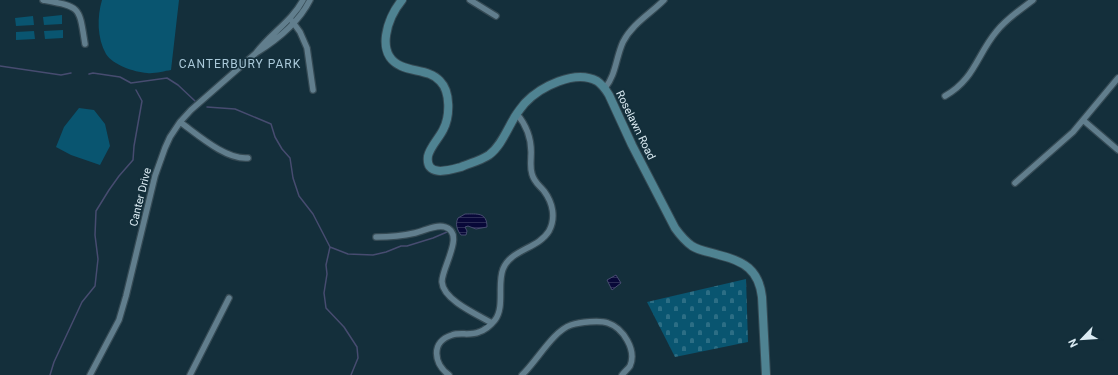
<svg xmlns="http://www.w3.org/2000/svg" width="1118" height="375" viewBox="0 0 1118 375" font-family="Roboto,sans-serif">
<defs>
<pattern id="cemetery-stones" width="16" height="16" patternUnits="userSpaceOnUse"><rect width="16" height="16" fill="#095570"/><path d="M2 7V4a2 2 0 0 1 4 0v3zM10 15v-3a2 2 0 0 1 4 0v3z" fill="#2c6e85"/></pattern>
<pattern id="water-rules" width="6" height="5" patternUnits="userSpaceOnUse"><rect width="6" height="5" fill="#080838"/><path d="M0 2.5h6" fill="none" stroke="#2b2c55"/></pattern>
</defs>
<rect width="100%" height="100%" fill="#142f3b"/>
<path fill="url(#cemetery-stones)" d="M746,279L748,342L675,357L647,302Z"/>
<path fill="#095570" d="M102,0H179L171,70C164,71 154,74 147,73C134,72 113,65 106,54C97,38 97,17 102,0Z
M62,15V24L44,25L43,17Z
M33,16L34,25L16,26L15,18Z
M63,30V38L45,39L44,31Z
M34,31L35,39L16,40V32Z
M79,108L94,110L105,124L110,146L100,165L71,155L56,147L64,127Z"/>
<path fill="url(#water-rules)" stroke="#474c70" d="M465,214C477,214 487,212 487,227L476,229L468,226L465,227L467,231L466,235H461C457,230 455,224 458,218Z
M616,275L621,283L612,290L607,280Z"/>
<g fill="none" stroke-linecap="round" stroke-linejoin="round">
<path stroke="#474c70" stroke-width="1.5" d="M0,66L61,75L71,73
M89,74L93,73L120,77L131,83L167,78L178,85L195,101
M207,107L235,109L271,124L275,137L282,149L290,158L293,178L299,196L313,214L330,247L326,265L327,274L324,293L326,308L344,327L357,347L358,358L351,375
M330,247L348,254L373,255L386,252L401,246H407L433,238L447,232
M50,375L54,362L82,302L95,286L98,259L95,235L96,211L109,190L119,176L133,160L134,146L142,101L136,90"/>
<g stroke="#354a54" stroke-width="8">
<path id="street" d="M43,0C81,7 79,6 85,44
M303,0C292,21 270,34 256,53C277,40 299,22 310,0
M470,0L496,16
M292,21L300,32L307,48L313,90
M605,88C616,75 616,57 623,42C632,24 650,14 664,0
M945,96C974,80 977,55 996,32C1006,19 1020,10 1033,0
M1083,120L1118,150
M180,122C198,135 226,160 248,158
M1015,183L1073,132L1118,78
M376,237C389,237 402,236 415,233C424,231 436,224 445,227C466,233 441,269 442,282C443,300 478,315 492,323
M90,375L119,320L126,296L155,176L165,148L170,137L180,122L191,110L256,53
M190,375L229,298
M449,375C434,364 430,342 452,335C460,332 470,336 479,332C485,330 491,325 495,320C505,307 497,284 503,269C511,249 538,249 549,231C556,218 553,203 544,191C539,185 534,182 532,174C530,168 531,162 531,156C532,140 527,126 517,114
M522,375C537,361 553,331 571,325C580,322 600,320 608,323C623,328 637,350 630,366C628,369 624,372 622,375"/>
</g>
<g stroke="#354a54" stroke-width="10">
<path id="secondary" d="M402,0C388,17 374,54 401,66C414,72 430,70 440,81C451,92 450,117 443,130C439,138 430,147 428,156C425,178 450,170 461,167C470,163 480,161 489,155C500,147 506,132 513,120C516,114 521,108 525,103C540,87 575,69 597,81C603,85 606,90 609,95L632,145L675,228C680,235 685,241 692,246C700,251 710,252 719,255C744,261 759,270 762,297L766,375"/>
</g>
<use href="#street" stroke="#617e8d" stroke-width="5.5"/>
<use href="#secondary" stroke="#4f8392" stroke-width="8"/>
</g>
<g text-anchor="middle" stroke-width="3.5" stroke-linejoin="round" paint-order="stroke">
<g font-size="11" fill="#dbebf3" stroke="#142f3b">
<text transform="translate(636 125) rotate(64)" y="4">Roselawn Road</text>
<text transform="translate(140 197) rotate(-76)" y="4">Canter Drive</text>
</g>
<g font-size="12" letter-spacing="1" fill="#aac9d9" stroke="#142f3b">
<text x="240" y="68">CANTERBURY PARK</text>
</g>
</g>
<g transform="translate(1082 339) rotate(245)" stroke="#142f3b" stroke-width="3" paint-order="stroke">
<path d="M0-3L7 15L0 10L-7 15Z" fill="#dbebf3"/>
<text y="-6" font-size="11" font-weight="bold" text-anchor="middle" fill="#dbebf3">N</text>
</g>
</svg>
